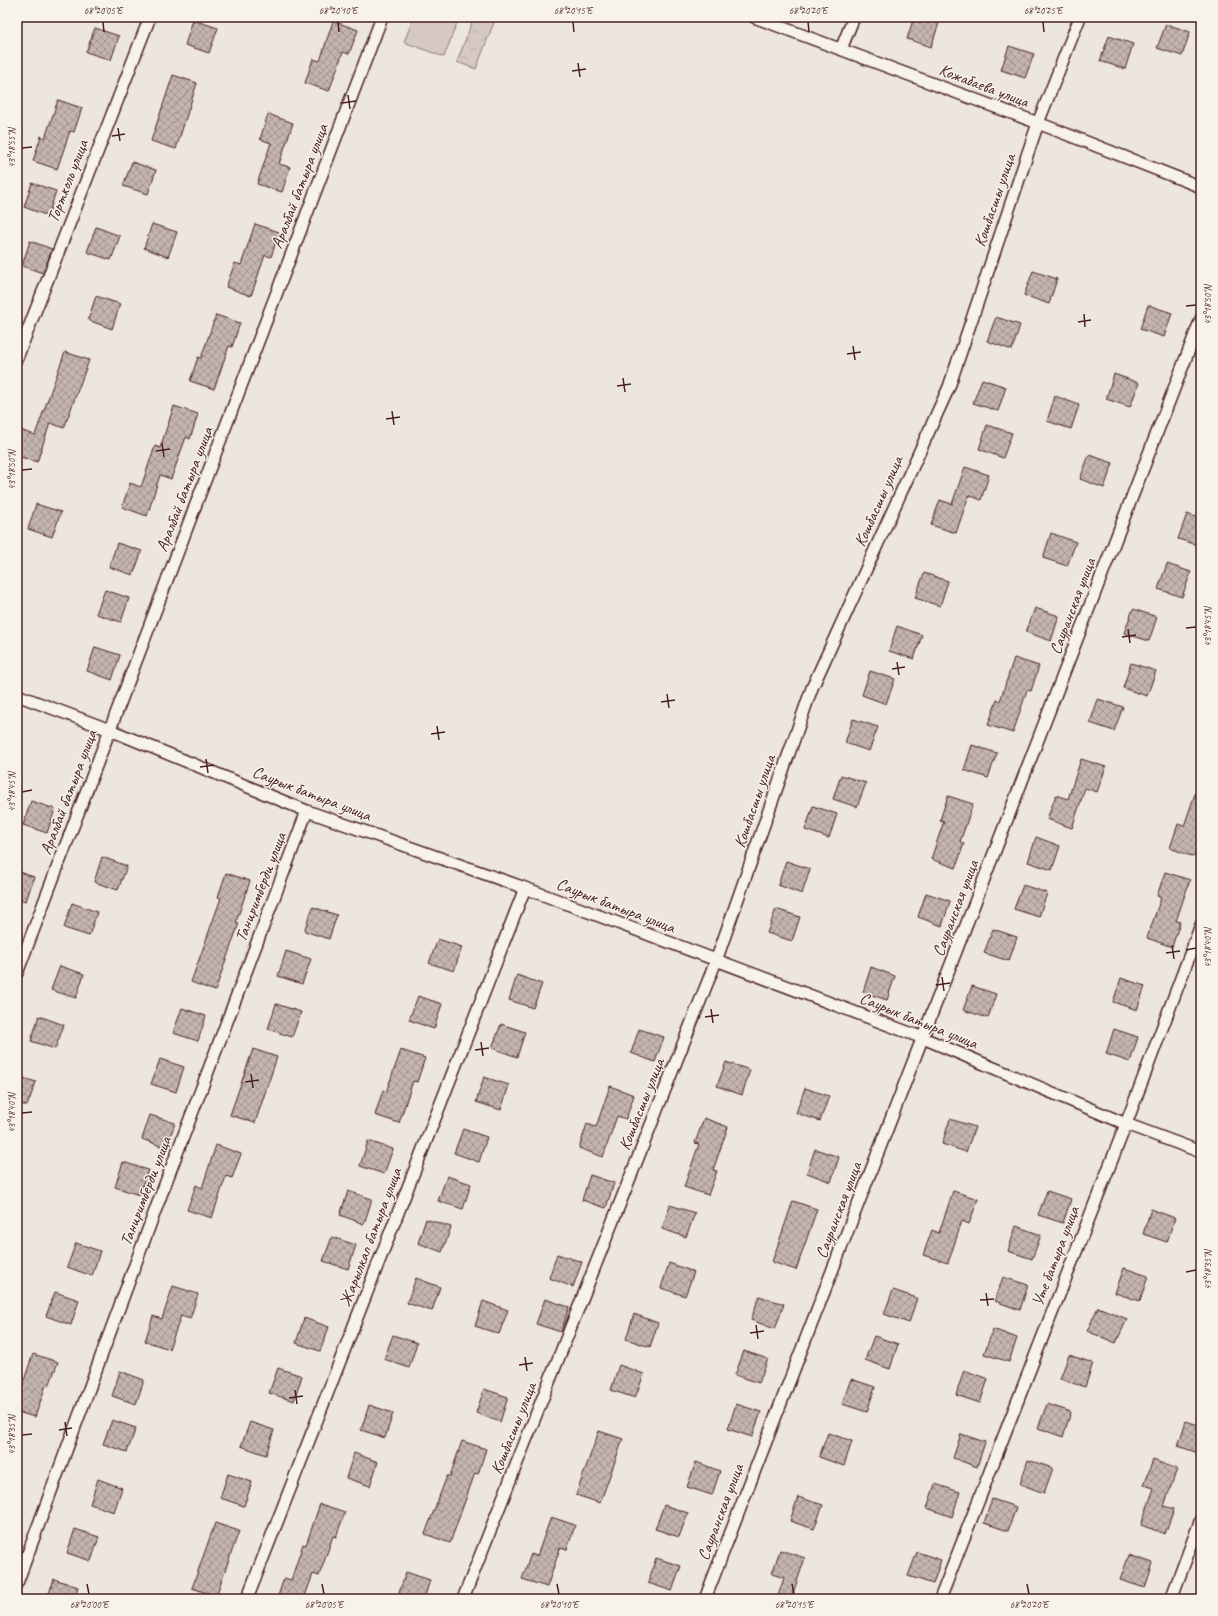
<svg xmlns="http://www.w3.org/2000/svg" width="1218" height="1616" viewBox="0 0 1218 1616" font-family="Caveat,sans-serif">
<defs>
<pattern id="park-crowns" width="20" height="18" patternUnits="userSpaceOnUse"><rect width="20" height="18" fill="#d5c9c2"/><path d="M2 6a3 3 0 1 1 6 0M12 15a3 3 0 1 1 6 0" fill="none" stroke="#b8aca7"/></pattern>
<pattern id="building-cross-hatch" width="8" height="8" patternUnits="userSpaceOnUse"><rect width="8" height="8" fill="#c4b5b0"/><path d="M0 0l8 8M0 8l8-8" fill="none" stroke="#a1938f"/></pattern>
</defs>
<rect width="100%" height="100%" fill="#ece6dd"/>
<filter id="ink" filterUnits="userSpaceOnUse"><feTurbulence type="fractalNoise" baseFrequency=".025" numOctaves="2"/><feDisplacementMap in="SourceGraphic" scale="8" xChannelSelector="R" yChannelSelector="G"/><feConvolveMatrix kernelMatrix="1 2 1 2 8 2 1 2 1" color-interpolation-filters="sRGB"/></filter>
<g filter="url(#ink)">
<path fill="url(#park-crowns)" stroke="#907476" d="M474,17H496L476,69L457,62Z"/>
<path fill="#d5c9c2" stroke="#907476" d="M414,17H459L444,57L404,42Z"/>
<path fill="url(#building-cross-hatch)" stroke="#4a1f2b" d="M914,17H922L939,23L931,47L907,39Z
M193,20L218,28L209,53L185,45Z
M333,21L358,30L349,54L343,52L329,91L305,83L313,59L320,61Z
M1166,24L1190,32L1182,56L1157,48Z
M95,28L119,36L111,60L86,52Z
M1109,36L1133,44L1125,69L1100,61Z
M1009,46L1034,54L1025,78L1001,70Z
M173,75L197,83L176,149L151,141Z
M58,100L82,108L74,132L70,131L57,169L33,161L41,136L45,138Z
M268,114L293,123L279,164L290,167L282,192L257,184L271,143L260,139Z
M132,162L156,170L148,194L123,186Z
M32,183L56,191L48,216L24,207Z
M152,224L177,232L168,257L144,248Z
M255,224L279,232L271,257L265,255L251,296L226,287L235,263L241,265Z
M96,227L120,236L111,260L87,252Z
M30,241L52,249L43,273L22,266Z
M1033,271L1057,279L1049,304L1024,295Z
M96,296L120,304L112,329L88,320Z
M1148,305L1172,313L1164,337L1140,329Z
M216,315L240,323L232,347L229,346L214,389L190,381L198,357L201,358Z
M996,317L1020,325L1012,350L987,341Z
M65,352L89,360L64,428L50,423L37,462L17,456V440L20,430L35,435Z
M1114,374L1139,383L1130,407L1106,399Z
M982,379L1006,387L998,411L973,403Z
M1055,396L1079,405L1071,429L1047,421Z
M174,406L198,414L190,439L186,437L171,479L160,475L147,516L122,507L130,483L141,487L155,446L160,448Z
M987,425L1012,433L1003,458L979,449Z
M1089,455L1113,463L1104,488L1080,479Z
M965,467L989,475L981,500L969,495L956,533L931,525L940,500L952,504Z
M36,504L61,512L52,537L28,529Z
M1187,514L1201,519V546L1178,539Z
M1051,533L1076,542L1067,566L1043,558Z
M117,543L142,551L133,575L109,567Z
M1167,564L1191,572L1182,597L1158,589Z
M924,573L948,581L940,606L915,598Z
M105,590L129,598L121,622L96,614Z
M1035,608L1059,616L1051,641L1026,632Z
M1133,609L1157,617L1149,641L1124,633Z
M897,626L922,635L914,659L889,651Z
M95,647L120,655L112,680L87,671Z
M1014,658L1039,666L1031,691L1027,690L1013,733L988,725L997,700L1000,701Z
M1131,663L1156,671L1147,696L1123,688Z
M870,671L895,679L886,704L862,695Z
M1098,699L1123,707L1114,731L1090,723Z
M853,719L878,727L869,751L845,743Z
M972,745L997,753L988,778L964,770Z
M1081,759L1106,767L1097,792L1085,788L1072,828L1047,819L1056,795L1068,799Z
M841,775L866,783L857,807L833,799Z
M1199,782H1201V837L1194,857L1170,848L1178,824L1184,826Z
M948,796L973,804L960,842L964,843L956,868L931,859L944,821L940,820Z
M31,801L55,809L47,833L23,825Z
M813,806L837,814L829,838L805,830Z
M1036,837L1060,846L1052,870L1028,862Z
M102,857L127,866L118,890L94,882Z
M786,861L810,869L802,894L778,885Z
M17,871L34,877L26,901L17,899Z
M1165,872L1190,880L1176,921L1180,922L1172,947L1147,938L1161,898L1157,896Z
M226,873L250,881L236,922L239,923L215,991L191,982L221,898L218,897Z
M1023,885L1047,893L1039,917L1014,909Z
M926,893L950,901L942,926L918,917Z
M72,903L97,912L89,936L64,928Z
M313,907L337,915L329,939L304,931Z
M776,909L800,917L792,941L767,933Z
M993,929L1017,937L1009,961L984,953Z
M438,939L462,947L454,971L429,963Z
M286,951L311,959L302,984L278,976Z
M60,966L84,974L76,998L51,990Z
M871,967L895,976L887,1000L863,992Z
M517,975L542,984L533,1008L509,1000Z
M1121,978L1145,986L1137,1010L1113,1002Z
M972,986L996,994L988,1018L963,1010Z
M418,996L442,1004L434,1029L409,1020Z
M276,1004L301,1012L292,1037L268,1029Z
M182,1008L206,1016L198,1041L173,1033Z
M39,1016L64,1025L55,1049L31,1041Z
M501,1024L525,1032L517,1057L492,1048Z
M639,1029L664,1037L655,1062L631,1053Z
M1114,1029L1138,1037L1130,1062L1106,1054Z
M253,1049L277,1057L255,1123L230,1115Z
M401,1050L425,1058L417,1082L413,1081L399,1123L375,1115L383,1090L386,1092Z
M160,1059L184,1067L176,1092L151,1084Z
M726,1062L750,1070L742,1095L717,1086Z
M17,1076L36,1082L27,1106L17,1103Z
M484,1077L509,1085L501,1110L476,1102Z
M610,1086L634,1095L626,1119L617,1116L603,1157L579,1148L587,1124L596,1127Z
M805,1088L829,1096L820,1121L796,1113Z
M150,1115L175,1123L166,1148L142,1139Z
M704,1118L728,1127L713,1170L717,1171L708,1195L684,1187L699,1144L695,1143Z
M950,1119L975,1127L966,1152L942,1144Z
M463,1129L487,1137L479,1162L454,1153Z
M368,1141L393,1149L384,1174L360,1166Z
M216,1145L241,1154L232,1178L226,1176L212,1218L187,1210L196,1185L202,1188Z
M815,1149L839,1157L831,1182L807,1173Z
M123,1162L148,1170L139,1195L115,1187Z
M590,1175L614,1183L606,1208L582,1200Z
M447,1176L471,1184L463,1209L438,1201Z
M348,1191L372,1199L364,1224L340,1215Z
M953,1191L978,1199L969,1224L962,1221L948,1263L923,1255L932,1230L939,1233Z
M1047,1191L1071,1199L1063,1223L1038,1215Z
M793,1201L817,1209L796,1270L772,1262Z
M670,1205L695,1213L686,1237L662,1229Z
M1151,1209L1175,1218L1167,1242L1143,1234Z
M426,1219L451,1227L442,1252L418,1243Z
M1016,1226L1041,1235L1032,1259L1008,1251Z
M332,1237L356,1245L348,1269L323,1261Z
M76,1243L100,1251L92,1276L67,1267Z
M557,1254L582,1262L573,1287L549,1278Z
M669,1263L694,1272L685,1296L661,1288Z
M1124,1268L1148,1276L1140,1301L1115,1293Z
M1003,1277L1028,1285L1020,1310L995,1301Z
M416,1278L440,1287L432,1311L407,1303Z
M173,1286L198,1294L190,1319L181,1316L169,1349L145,1341L153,1316L162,1319Z
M893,1290L917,1298L909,1323L884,1314Z
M55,1292L79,1300L71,1325L46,1316Z
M759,1296L784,1304L775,1329L751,1320Z
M545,1299L569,1307L561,1332L536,1324Z
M483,1301L508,1310L499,1334L475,1326Z
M1098,1307L1127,1319L1116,1343L1087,1331Z
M634,1314L658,1323L650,1347L626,1339Z
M304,1318L329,1327L320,1351L296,1343Z
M993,1329L1017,1338L1009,1362L984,1354Z
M393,1335L417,1343L409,1368L384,1359Z
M874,1336L898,1344L890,1369L865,1360Z
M744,1351L768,1359L759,1383L735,1375Z
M33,1354L58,1362L49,1386L46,1385L35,1417L17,1412V1384L22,1386Z
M1069,1355L1093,1363L1085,1387L1060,1379Z
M619,1365L644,1374L635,1398L611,1390Z
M278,1368L302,1376L294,1401L269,1393Z
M964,1370L988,1379L980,1403L956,1395Z
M120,1371L144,1380L136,1404L112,1396Z
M851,1379L875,1387L867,1412L842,1404Z
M484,1389L508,1397L500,1422L476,1413Z
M736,1404L761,1412L752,1437L728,1429Z
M1047,1404L1071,1412L1063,1437L1038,1428Z
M369,1405L393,1413L385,1438L361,1430Z
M112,1420L136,1428L127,1452L103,1444Z
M1186,1421L1201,1426V1454L1178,1446Z
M250,1422L274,1430L266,1455L241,1446Z
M599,1431L623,1439L600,1503L576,1495Z
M828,1433L852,1441L844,1466L819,1457Z
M961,1434L985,1442L977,1467L953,1458Z
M462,1441L486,1449L478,1474L475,1473L450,1543L425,1534L447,1476H450Z
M354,1453L378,1462L370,1486L346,1478Z
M1028,1460L1053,1468L1044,1493L1020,1484Z
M1153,1460L1177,1469L1164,1506L1174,1509L1165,1534L1141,1525L1154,1488L1144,1485Z
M696,1462L720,1471L712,1495L687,1487Z
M228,1474L252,1482L244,1506L220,1498Z
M98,1479L122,1488L114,1512L90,1504Z
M935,1484L960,1492L952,1517L927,1508Z
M798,1497L823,1505L814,1529L790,1521Z
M992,1499L1016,1507L1008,1531L984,1523Z
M320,1504L345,1512L336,1537L333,1536L319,1576L313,1574L304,1599H277L284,1578L291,1580L303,1544L306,1545Z
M664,1505L688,1513L679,1537L655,1529Z
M551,1517L575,1525L567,1550L560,1548L547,1587L522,1579L531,1554L537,1556Z
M215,1523L239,1531L216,1596L192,1588Z
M75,1529L99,1537L91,1561L67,1553Z
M780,1550L805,1558L791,1599H777L784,1578L772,1574Z
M917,1552L941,1560L933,1584L908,1576Z
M1129,1555L1153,1563L1145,1588L1120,1580Z
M656,1558L681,1566L672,1591L648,1583Z
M406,1572L430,1580L424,1599H406L398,1596Z
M54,1579L78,1587L74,1599H47Z"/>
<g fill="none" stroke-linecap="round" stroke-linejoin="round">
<g stroke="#4a1f2b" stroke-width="14">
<path id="street" d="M754,17L1038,123L1201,187
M841,49L854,17
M17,358L150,17
M17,695L110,730L307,811L525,888L923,1038L1126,1124L1201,1152
M17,973L382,17
M17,1583L158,1203L307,811
M247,1599L525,888
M463,1599L716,961L812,688L949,387L1038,123L1080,17
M705,1599L1201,319
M940,1599L1126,1124L1201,925
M1171,1599L1201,1519"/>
</g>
<use href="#street" stroke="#f7f3e8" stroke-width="11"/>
</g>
</g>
<path fill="none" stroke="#4a1f2b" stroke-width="1.5" d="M103,22L104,32M338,22L339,32M573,22L574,32M808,22L809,32M1043,22L1044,32M578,63L580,77M572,71L586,69M348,95L350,109M342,103L356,101M118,128L120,141M112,136L125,134M22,148L32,147M1186,306L1196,305M1084,314L1085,327M1078,322L1091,320M853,346L855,360M847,354L861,352M623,378L625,392M617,386L631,384M392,411L394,425M386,419L400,417M162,443L164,457M156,451L170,449M22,470L32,469M1186,628L1196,627M1128,629L1130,643M1122,637L1136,635M897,662L899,675M892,669L905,667M667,694L669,708M661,702L675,700M437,726L439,740M431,734L445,732M206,759L208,773M200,767L214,765M22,792L32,790M1172,945L1174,959M1186,950L1196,948M1166,953L1180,951M942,977L944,991M936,985L950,983M711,1009L713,1023M705,1017L719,1015M481,1042L483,1056M475,1050L489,1048M251,1074L253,1088M245,1082L259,1080M22,1113L32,1112M1186,1272L1196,1270M986,1293L988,1306M980,1300L994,1299M756,1325L758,1339M750,1333L764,1331M525,1357L527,1371M519,1365L533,1363M295,1390L297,1404M289,1398L303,1396M65,1422L67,1436M59,1430L72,1428M22,1435L32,1434M87,1584L89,1594M322,1584L324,1594M557,1584L559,1594M792,1584L794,1594M1027,1584L1029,1594"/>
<g text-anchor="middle" stroke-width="3" stroke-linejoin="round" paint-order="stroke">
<g font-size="17" fill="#4a1f2b" stroke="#f7f3e8">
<text transform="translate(984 85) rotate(21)" y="6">Кожабаева улица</text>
<text transform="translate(67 181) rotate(-69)" y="6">Тортколь улица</text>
<text transform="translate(299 186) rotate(-69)" y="6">Аралбай батыра улица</text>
<text transform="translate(994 200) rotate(-71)" y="6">Кошбасшы улица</text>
<text transform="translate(184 489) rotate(-69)" y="6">Аралбай батыра улица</text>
<text transform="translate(878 501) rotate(-66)" y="6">Кошбасшы улица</text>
<text transform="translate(1072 606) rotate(-69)" y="6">Сауранская улица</text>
<text transform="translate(68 792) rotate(-69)" y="6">Аралбай батыра улица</text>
<text transform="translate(312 793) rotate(21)" y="6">Саурык батыра улица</text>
<text transform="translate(754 801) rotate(-71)" y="6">Кошбасшы улица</text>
<text transform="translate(260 887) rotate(-69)" y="6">Таниримберди улица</text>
<text transform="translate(616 905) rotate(21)" y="6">Саурык батыра улица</text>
<text transform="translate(955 908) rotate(-69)" y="6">Сауранская улица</text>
<text transform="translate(919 1020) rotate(22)" y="6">Саурык батыра улица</text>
<text transform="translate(641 1104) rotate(-68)" y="6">Кошбасшы улица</text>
<text transform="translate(145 1191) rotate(-69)" y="6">Таниримберди улица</text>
<text transform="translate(838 1210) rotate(-69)" y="6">Сауранская улица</text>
<text transform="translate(370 1237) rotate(-69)" y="6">Жарылкап батыра улица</text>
<text transform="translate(1055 1256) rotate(-69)" y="6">Уте батыра улица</text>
<text transform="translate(513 1428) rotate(-68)" y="6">Кошбасшы улица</text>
<text transform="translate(720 1512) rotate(-69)" y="6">Сауранская улица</text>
</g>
</g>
<rect width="1218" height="1616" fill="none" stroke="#f7f3e8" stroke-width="44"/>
<rect x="22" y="22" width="1174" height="1572" fill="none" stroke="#4a1f2b" stroke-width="1.5"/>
<g font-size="10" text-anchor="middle" fill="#4a1f2b">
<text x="103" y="14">68°20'05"E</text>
<text x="338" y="14">68°20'10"E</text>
<text x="573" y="14">68°20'15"E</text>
<text x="808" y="14">68°20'20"E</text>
<text x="1043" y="14">68°20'25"E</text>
<text transform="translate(11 148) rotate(-90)" y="4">43°18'55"N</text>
<text transform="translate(1207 305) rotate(-90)" y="4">43°18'50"N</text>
<text transform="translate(11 470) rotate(-90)" y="4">43°18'50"N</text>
<text transform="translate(1207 627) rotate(-90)" y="4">43°18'45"N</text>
<text transform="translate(11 792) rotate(-90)" y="4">43°18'45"N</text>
<text transform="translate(1207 948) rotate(-90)" y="4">43°18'40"N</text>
<text transform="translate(11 1113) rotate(-90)" y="4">43°18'40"N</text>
<text transform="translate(1207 1270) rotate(-90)" y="4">43°18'35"N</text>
<text transform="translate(11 1435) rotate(-90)" y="4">43°18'35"N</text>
<text x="89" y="1608">68°20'00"E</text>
<text x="324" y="1608">68°20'05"E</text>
<text x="559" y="1608">68°20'10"E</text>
<text x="794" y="1608">68°20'15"E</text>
<text x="1029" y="1608">68°20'20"E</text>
</g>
</svg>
